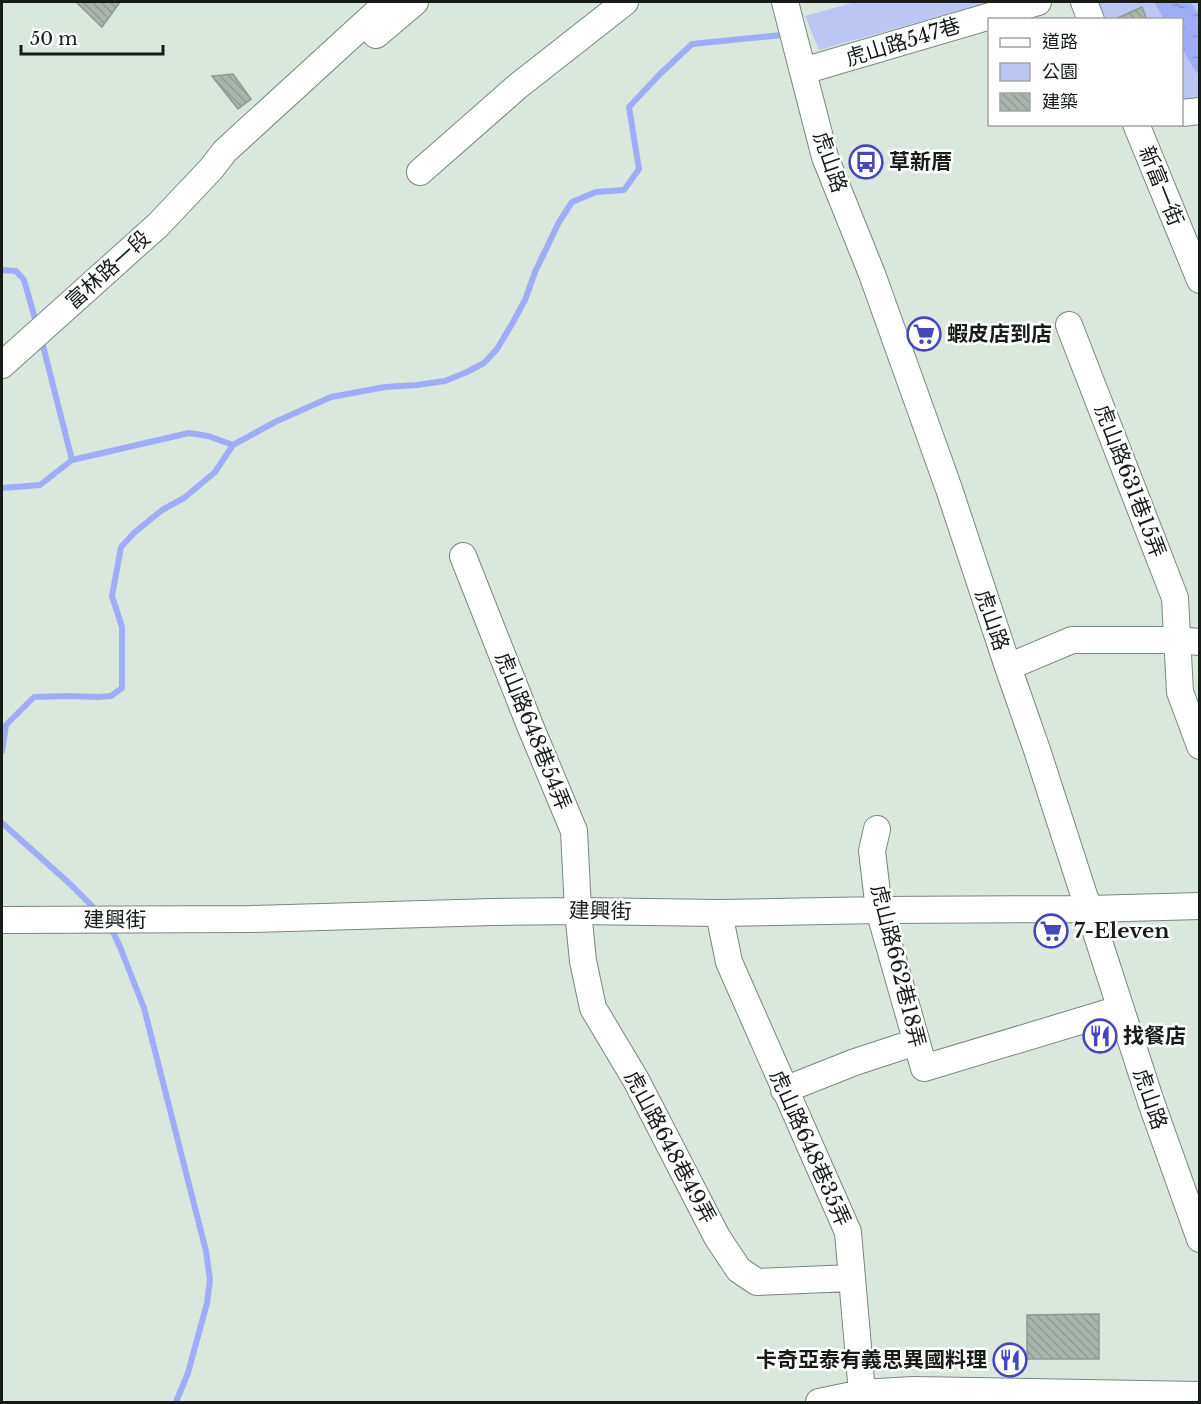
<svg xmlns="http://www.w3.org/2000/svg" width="1201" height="1404" viewBox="0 0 1201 1404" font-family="'Libre Baskerville','Noto Sans TC',serif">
<defs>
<pattern id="water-ripples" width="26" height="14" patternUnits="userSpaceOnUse" patternTransform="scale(1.5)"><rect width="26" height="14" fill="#9fadf8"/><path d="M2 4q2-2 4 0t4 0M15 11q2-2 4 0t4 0" fill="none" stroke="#8894d4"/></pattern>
<pattern id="building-back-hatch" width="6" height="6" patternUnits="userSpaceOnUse" patternTransform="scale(1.5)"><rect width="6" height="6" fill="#a8b5ac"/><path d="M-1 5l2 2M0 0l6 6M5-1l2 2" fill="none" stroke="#909b93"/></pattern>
</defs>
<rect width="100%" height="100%" fill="#d9e7dd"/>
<path fill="#bdc6f3" d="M855,2H990L819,50L805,16Z
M1097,2H1199V103L1182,105V20L1104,19Z"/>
<path fill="url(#water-ripples)" d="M1154,2H1190L1199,14V74L1196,72L1182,49V20L1164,19Z"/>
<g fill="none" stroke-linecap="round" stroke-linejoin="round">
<path stroke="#9fadf8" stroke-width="6" d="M2,270L16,271L24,280L37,326
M41,338L72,460
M2,488L40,485L72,460L189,433L208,436L233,445
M2,751L6,725L34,697L69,696L98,697L111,696L122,688V627L112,596L121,547L134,533L162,510L184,498L215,472L233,445L275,422L331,397L385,387L417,385L445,381L467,372L484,363L497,349L512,324L525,300L535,272L559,222L572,202L596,192L624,190L639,169L629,107L660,74L692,44L782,35
M2,823L69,883L97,911
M110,925L120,947L144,1008L206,1251L210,1280L207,1303L188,1373L176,1402"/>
</g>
<path fill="url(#building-back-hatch)" stroke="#8e9a91" stroke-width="1.5" d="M78,2H120L102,27L77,3Z
M1142,7L1147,20H1113Z
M233,74L251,99L238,109L212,76Z
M1099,1314V1359H1027V1315Z"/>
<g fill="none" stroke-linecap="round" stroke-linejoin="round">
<g stroke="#7a877e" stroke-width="28">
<path id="minor" d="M785,2L825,157L872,274L949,489L1008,667L1037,750L1151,1102L1200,1239
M1084,2L1091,20
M376,35L415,2
M803,71L1038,2
M1182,113L1200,111
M1136,124L1200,280
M420,172L518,86L625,2
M1069,325L1175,598L1180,692L1200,746
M2,365L158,225L211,169L225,151L388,2
M463,556L531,728L574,831L578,911L583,961L593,1008L636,1080L717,1237L739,1270L757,1282L851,1278
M1008,667L1072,640H1177L1200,642
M877,829L872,851L879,910L924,1068L1120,1009
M719,913L729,962L848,1232L862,1393
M2,920L251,919L492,912L578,911L719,913L879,910L1089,909L1200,906
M784,1090L855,1062L916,1042
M819,1402L862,1393L913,1390L1200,1395"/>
</g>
<use href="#minor" stroke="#fff" stroke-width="26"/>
</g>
<defs>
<g id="bus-ring" transform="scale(1.725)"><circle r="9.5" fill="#fff" stroke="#4548bd" stroke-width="1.5"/><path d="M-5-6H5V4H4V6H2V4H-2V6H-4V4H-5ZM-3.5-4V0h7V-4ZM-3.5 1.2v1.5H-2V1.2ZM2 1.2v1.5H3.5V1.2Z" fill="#4548bd"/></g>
<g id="supermarket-ring" transform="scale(1.725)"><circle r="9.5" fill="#fff" stroke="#4548bd" stroke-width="1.5"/><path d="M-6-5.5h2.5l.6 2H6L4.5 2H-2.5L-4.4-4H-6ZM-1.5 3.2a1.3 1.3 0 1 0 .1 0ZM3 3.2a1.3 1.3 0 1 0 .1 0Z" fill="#4548bd"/></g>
<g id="restaurant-ring" transform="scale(1.725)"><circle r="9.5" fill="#fff" stroke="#4548bd" stroke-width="1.5"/><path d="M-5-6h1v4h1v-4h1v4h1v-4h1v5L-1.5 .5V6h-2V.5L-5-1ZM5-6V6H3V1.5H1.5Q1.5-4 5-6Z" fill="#4548bd"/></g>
</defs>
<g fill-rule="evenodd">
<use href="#bus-ring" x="866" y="162"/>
<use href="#supermarket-ring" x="924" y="334"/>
<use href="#supermarket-ring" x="1051" y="931"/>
<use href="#restaurant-ring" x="1100" y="1036"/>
<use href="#restaurant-ring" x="1010" y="1360"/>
</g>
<g text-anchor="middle" stroke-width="5" stroke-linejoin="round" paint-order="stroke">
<g font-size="21" fill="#171c19" stroke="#fff">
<text transform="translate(903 42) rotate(-17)" y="7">虎山路547巷</text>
<text transform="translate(830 162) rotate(71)" y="7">虎山路</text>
<text transform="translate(1161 186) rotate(68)" y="7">新富一街</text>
<text transform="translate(108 270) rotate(-42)" y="7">富林路一段</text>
<text transform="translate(1130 481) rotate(69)" y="7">虎山路631巷15弄</text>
<text transform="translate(992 620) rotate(71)" y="7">虎山路</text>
<text transform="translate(533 731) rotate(68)" y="7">虎山路648巷54弄</text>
<text transform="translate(600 911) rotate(1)" y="7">建興街</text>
<text x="115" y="927">建興街</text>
<text transform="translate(898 966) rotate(76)" y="7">虎山路662巷18弄</text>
<text transform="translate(1150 1099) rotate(71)" y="7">虎山路</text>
<text transform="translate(670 1147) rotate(62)" y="7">虎山路648巷49弄</text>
<text transform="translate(810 1148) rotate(66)" y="7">虎山路648巷35弄</text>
</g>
<g font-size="21" font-weight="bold" fill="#171c19" stroke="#fff" text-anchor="start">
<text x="889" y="169">草新厝</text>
<text x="947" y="341">蝦皮店到店</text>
<text x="1074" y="938">7-Eleven</text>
<text x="1123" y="1043">找餐店</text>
<text x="987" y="1367" text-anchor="end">卡奇亞泰有義思異國料理</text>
</g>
</g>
<rect width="1201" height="1404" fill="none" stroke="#171c19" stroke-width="6"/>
<rect x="988" y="18" width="195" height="108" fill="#ffffff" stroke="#a2a4a3" stroke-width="1.5"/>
<rect x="1000" y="38" width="30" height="9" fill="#ffffff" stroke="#a2a4a3" stroke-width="1.5"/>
<text x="1042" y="48" font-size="18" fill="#171c19">道路</text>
<rect x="1000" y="63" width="30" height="18" fill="#bdc6f3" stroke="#a2a4a3" stroke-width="1.5"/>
<text x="1042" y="78" font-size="18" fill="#171c19">公園</text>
<rect x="1000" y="93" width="30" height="18" fill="url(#building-back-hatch)" stroke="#a2a4a3" stroke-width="1.5"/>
<text x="1042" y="108" font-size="18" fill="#171c19">建築</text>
<path d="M21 45v9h142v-9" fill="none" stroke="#171c19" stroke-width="3"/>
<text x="30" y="45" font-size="18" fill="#171c19" stroke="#ffffff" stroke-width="4.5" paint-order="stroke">50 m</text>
</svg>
